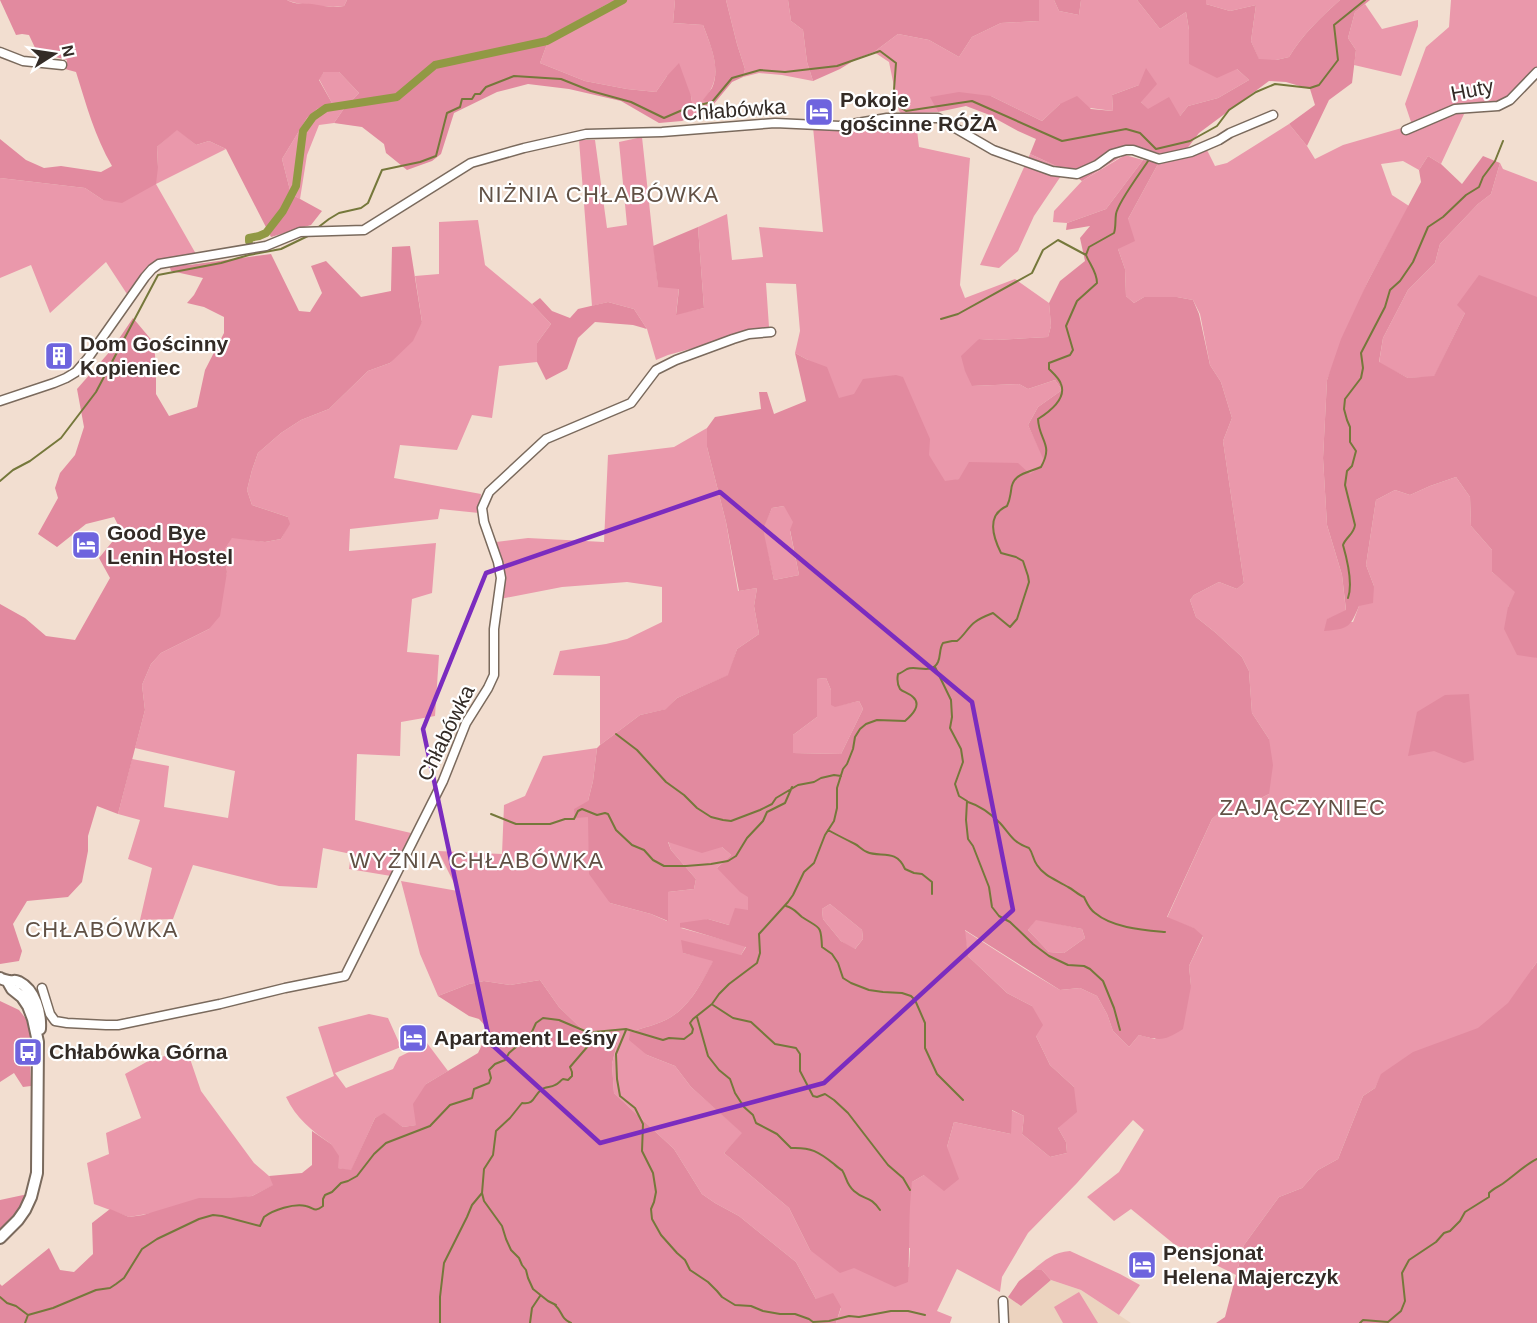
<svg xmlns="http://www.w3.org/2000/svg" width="1537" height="1323" viewBox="0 0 1537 1323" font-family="Helvetica,sans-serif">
<rect width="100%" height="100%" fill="#f2ded0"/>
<path fill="#ecd3bf" d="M1051,1280L1081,1290L1131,1323H1007L1006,1313L1008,1297L1021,1306Z"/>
<path fill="#ea98ab" d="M287,0H347L344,6C332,8 296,5 287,0Z
M622,0H675L673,23L703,25C710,44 721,67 712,87C710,92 706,96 704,100L713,105L694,115L691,96L667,76L656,92L627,89L585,81L540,63L550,36L609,3Z
M726,0H788L791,21L803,30L807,62L813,81L782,75L759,73L743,77L745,69L737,44Z
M1039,0H1054L1059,11L1079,15L1081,0H1137L1160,29L1186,12L1189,30V64L1237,69L1249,80L1218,98L1188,106L1180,116L1148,110L1141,102L1139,85L1112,95L1113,111L1060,104L1042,121L991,96L931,97L938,112L902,114L899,111L889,62L874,52L898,34L929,40L959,57L972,37L1001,23L1039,21Z
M1206,0H1340C1321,17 1302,35 1289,57L1276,60H1259L1251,41L1256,5L1230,11L1206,4Z
M1451,0H1537V67L1504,101L1465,112L1441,164L1428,156L1419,170L1403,161L1381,164L1392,195L1409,206L1368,281L1327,380L1323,458L1327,525L1342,575L1346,611L1328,619L1353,622L1359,606L1374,586L1366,565L1376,500L1395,490L1410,495L1430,486L1456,477L1470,497L1471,526L1492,550V572L1516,592L1508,607L1536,658L1537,657V962L1532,969H1537V1323H1485L1332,1265L1382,1074L1375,1088L1363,1096L1338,1159L1318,1170L1302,1188L1279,1197L1244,1245L1236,1275L1174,1244L1131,1209L1114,1221L1087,1197L1119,1172L1144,1130L1133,1120L1077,1183L1028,1233L1002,1277L1000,1292L957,1269L937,1311L952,1317L950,1323H836L841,1308L816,1299L796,1262L739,1216L715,1203L702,1194L674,1149L614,1093L612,1064L620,1032L589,1036L559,1007L540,980L510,985L484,981L469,984L438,996L420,954L401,881L458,891L438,851L502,854L504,805L525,796L543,756L597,748L593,781L588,801L590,836L610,903L651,914L667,921L668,892L694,889L696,879L671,850L668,841L728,826L722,847L731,855L717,868L805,876L729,925L708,919L681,928L746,946L741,955L683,953L714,960C703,980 691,1005 671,1017C660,1024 642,1028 630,1032L647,1055L675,1066L691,1087L743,1133L724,1153L789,1208L810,1250L853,1268L909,1267L910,1248L886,1249L912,1182L924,1175L947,1147L954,1122L1011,1134V1110L1024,1116L1022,1134L1050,1157L1067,1153L1066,1142L1058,1128L1074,1087L1050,1065L1036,1036L1032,1006L1007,993L968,956L964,930L1025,969L1060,990L1080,988L1097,996L1107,1014L1113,1031L1129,1047L1139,1035L1155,1039L1191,986L1189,966L1203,937L1193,928L1167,918L1212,819L1220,812L1233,820L1243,807L1269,794V739L1252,713L1249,671L1242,657L1216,633L1196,617L1190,600L1194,595L1219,582L1237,589L1244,583L1223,441L1232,418L1221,382L1210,365L1200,314L1193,300L1177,297H1144L1134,303L1126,296L1125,269L1118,249L1128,219L1159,162L1176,159L1207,150L1215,166L1227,163L1289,124L1307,146L1315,159L1343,145L1412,125L1405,104L1426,47L1449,27Z
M1365,4L1382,29L1418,20V26L1401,76L1354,65L1356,50L1348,38L1355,12Z
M324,72H339L359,93L343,110L334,123L319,125L307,155L300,199L291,194L282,159L307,118L317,109L332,103L319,79Z
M884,120L916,121L919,147L970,158L960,285L965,298L1015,279L1049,303L1051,326L1048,337L995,340L979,339L972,386L1019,384L1028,389L1055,380L1062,390L1038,407L1028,425L1046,463L1030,475L959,479L790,531L799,575L774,580L762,529L772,508L784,506L806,401L808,360L795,353L800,331L796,284L766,283L769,327L668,355L656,360L647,329L634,309L608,302L592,306L579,140H595L607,228L627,225L619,142L642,137L658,286L679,288L676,314L704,308L698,227L727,214L732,260L763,257L759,227L823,232L813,127Z
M177,129L196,145L209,141L226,149L156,184L196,254L160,260L151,266L127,294L106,262L50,313L31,265L0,278V178L85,188L103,200L158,167L157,147Z
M1030,154L1065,170L1034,216L1018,251L999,268L980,265Z
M1125,155L1143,160L1106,209L1067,223L1053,222L1054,211L1082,181Z
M1500,163L1503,169L1537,182V297L1465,313L1434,377L1408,378L1379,363L1383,338L1408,290L1435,263L1440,244L1478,204L1491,194Z
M478,220L485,265L532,304L551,324L537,343V362L499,366L492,418L472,415L457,450L400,445L394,478L481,494L479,513L440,509L438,519L350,529L349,551L436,543L432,593L412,599L407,652L439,655L435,716L401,722L400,756L357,754L355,820L411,833L391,876L349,869L351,854L323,848L317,888L279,886L193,865L173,919L140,920L152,868L128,859L140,820L118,814L132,759L169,766L164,807L228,818L235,771L135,748L145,710L142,685L151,664L161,653L209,629L227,572L225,549L232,537L265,542L281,539L289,524L288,517L252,505L247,490L252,470L258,453L281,433L301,420L329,409L368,371L390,363L422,322L415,276L439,274V222Z
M707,428V447L726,522L738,591L757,588L754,606L759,634L737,649L729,675L677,698L667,709L640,715L600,745V676L553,675L560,651L606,644L627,639L662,622V587L627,582L562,587L500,599L504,571L496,542L528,538L604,542L608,455L674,447Z
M826,678L831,690L836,706L859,701L863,709L841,754L793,753V735L817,717V679Z
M830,904L862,930L863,939L854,950L841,941L823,919L822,909Z
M1036,919L1082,929L1085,938L1064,953L1049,952L1028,930Z
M369,1014L388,1018L401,1047L335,1073L346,1088L393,1069L399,1057L427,1043L448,1071L426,1084L417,1125L403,1127L384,1114L375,1118L351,1171L338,1168L331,1144C312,1131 296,1118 286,1097L334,1076L318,1027Z
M187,1050L201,1091L254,1163L269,1176L274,1185L252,1196L129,1217L94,1204L87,1163L109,1154L106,1133L141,1118L125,1074L150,1060Z
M1070,1251L1120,1274L1140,1285L1119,1315L1081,1290L1051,1280L1042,1270H1033C1045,1260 1054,1252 1070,1251Z
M1079,1292L1098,1323H1063L1054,1307Z"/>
<path fill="#e28a9f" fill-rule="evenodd" d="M0,0H287C295,5 303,3 312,4C324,6 332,8 344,6L347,0H622L609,3L550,36L540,63L585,81L627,89L656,92L667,76L679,63L691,96L694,115L682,121L659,123L621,101L569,89L528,84L497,92L454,113L441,154L432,161L407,170L386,153L384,144L362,127L334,123L343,110L359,93L339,72H324L319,80L332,103L317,109L307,118L282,159L291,194L322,211L311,225L271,237L226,149L209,141L196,145L177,130L157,147L158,167L156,184L122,203L103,200L85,188L0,178V139L26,160L44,168L61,166L101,172L112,166C95,137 86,104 76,72L65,69L67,60L37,52L29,35L22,34L16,35Z
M675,0H726L737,44L745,69L743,77L732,82L713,105L703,100C706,96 709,92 712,88C721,68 710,44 703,25L673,23Z
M788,0H1039V21L1001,23L972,37L959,57L929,40L898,34L874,52L858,58L840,69L813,81L807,62L803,30L791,21Z
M1054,0H1081L1079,15L1059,11Z
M1137,0H1206V4L1230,11L1256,5L1251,41L1259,59L1276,60L1289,57C1302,35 1321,17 1340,0H1370L1355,12L1348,38L1356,50L1352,83L1329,100L1307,146L1289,124L1315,105L1310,89L1286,82L1269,81L1199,133L1186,150L1162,154L1136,147L1082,181L1065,170L1030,154L1036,139L1018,131L987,114L966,106L938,112L930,97L959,92L991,96L1042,121L1060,104L1077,96L1091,109L1113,111L1112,95L1139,85L1146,68L1157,84L1141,102L1148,109L1169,97L1180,116L1188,106L1218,98L1249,80L1237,69L1217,78L1189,64V30L1186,12L1160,29Z
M1428,156L1441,164L1462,184L1483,156L1500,163L1491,194L1478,204L1440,244L1435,263L1408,290L1383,338L1379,362L1408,378L1434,376L1465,313L1457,305L1479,275L1537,297V658L1517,655L1504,629L1508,607L1515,592L1492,572V550L1471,526L1470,497L1456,477L1430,486L1410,495L1395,490L1376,500L1366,565L1374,586L1373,603L1359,606C1350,628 1348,629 1324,631L1327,619L1346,610L1342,575L1327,525L1323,458L1327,380L1341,339L1368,281L1421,182L1419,170Z
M1143,160L1159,162L1128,219L1135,241L1118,249L1125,269L1126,296L1134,303L1144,297H1177L1193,300L1199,314L1210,365L1221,382L1232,418L1223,441L1244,583L1237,589L1219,582L1194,595L1190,600L1196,617L1216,633L1242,657L1249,671L1252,713L1269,739L1273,765L1269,794L1243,807L1233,820L1220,812L1212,819L1167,917L1194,928L1203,936L1189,966L1191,986L1183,1029C1164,1041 1161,1041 1139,1035L1129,1047L1113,1031L1107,1014L1097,996L1080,988L1060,990L965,930L968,956L1007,993L1032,1006L1043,1025L1036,1036L1050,1065L1074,1087L1077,1112L1058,1128L1066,1142L1067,1153L1050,1157L1022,1134L1024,1116L1012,1110L1011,1134L954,1122L947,1147L959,1179L944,1191L924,1175L912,1182C908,1216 910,1249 908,1282L895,1287L854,1268L840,1273L810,1250L789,1208L724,1153L742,1133L691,1087L675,1066L647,1055L629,1040L630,1032C642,1028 660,1024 671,1017C691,1005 703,980 713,961L683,953L681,940L741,955L746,947L680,927V923L708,919L729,925L735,908L748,910V897L740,892L717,868L731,855L722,847L702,853L668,842L671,850L696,879L694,889L668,892V921L651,914L610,903L589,874L588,817L575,818L574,809L588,801L593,781L597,748L600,745L640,715L666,709L677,698L728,675L737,649L759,634L754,606L757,588L739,591L726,522L707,447V428L715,417L761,409L759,392H767L774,414L806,401L795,353L808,360L827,367L839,398L854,394L863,379L896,375L903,377L930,439L929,455L945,481L959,479L969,462L1018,463L1030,474L1045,463L1028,425L1038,407L1062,390L1055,380L1028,389L1019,384L972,386L965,371L961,356L979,339L995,340L1048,337L1051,326L1049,303L1060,281L1085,261L1080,238L1090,226L1066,230L1067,223L1106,209ZM784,506L793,522L790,530L799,575L774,580L763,529L772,508ZM826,678L831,690V705L835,707L859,701L863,709L841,754L793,753V735L817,717V679ZM830,904L862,930L863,939L855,949L841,941L823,919L822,909ZM1036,920L1082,929L1085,938L1064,953L1049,952L1028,930Z
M698,227L704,308L676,315L679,289L658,287L653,246Z
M410,246L422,322L413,341L390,363L368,371L329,409L301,420L281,433L258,453L252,470L247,490L252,505L288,517L290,524L281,539L265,542L232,538L225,549L227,572L220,616L209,629L161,653L151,664L142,685L145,710L118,814L97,806L88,836V851L82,882L68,897L27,901L13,924L22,951L19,961L0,964V604L25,618L46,636L75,640L110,578L99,558L121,531L114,517L86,524L57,547L38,534L58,498L55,488L60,473L75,455L84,427L77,389L112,349L133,318L154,343L156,367V394L169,416L197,407L205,370L224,333V317L204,307L187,303L194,295L203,278L171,271L169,265H189L271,254L299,311L310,312L322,293L311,266L326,261L361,297L391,291L392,247Z
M540,298L552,311L570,318L578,309L608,302L634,309L647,329L633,325L595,322L578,338L567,369L546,380L537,362V343L551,324L532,304Z
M1469,694L1474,760L1464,763L1434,751L1408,756L1417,712L1445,695Z
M1537,962V1323H1216L1225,1317L1244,1245L1279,1197L1302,1188L1318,1170L1338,1159L1363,1096L1375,1088L1381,1074L1413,1052L1478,1028L1508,1003Z
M540,980L559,1007L589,1036L620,1031L612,1064L614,1093L674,1149L702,1194L715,1203L739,1216L796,1262L816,1299L833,1293L841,1307L836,1323H0V1284L2,1286L49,1248L60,1270L74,1272L93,1254L92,1223L110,1209L129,1217L143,1215L199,1198H231L252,1196L273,1185L269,1176L302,1173L312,1165V1131L331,1144L339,1156L338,1168L351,1170L375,1118L384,1113L403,1127L416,1125L413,1104L426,1084L478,1053L489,1030L479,1019L469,1016L438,996L469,984L484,981L510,985Z
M0,1001L19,1010L31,1025L30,1056L31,1086L23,1087L14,1073L0,1082Z
M28,1194L16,1216L0,1230V1200Z
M1033,1270H1042L1051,1280L1021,1306L1008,1297L1019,1281Z"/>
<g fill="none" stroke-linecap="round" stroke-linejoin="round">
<path stroke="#75783b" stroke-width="2" d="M316,229L329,219L339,213L361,208L368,203L382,170L420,162L436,156L447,113L460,107L462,99H472L475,94H480L486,87L514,76L561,79L591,91L631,102L664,118L687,108L712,102L732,78L760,70L785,72L837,66L880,51L896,63L893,103L906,111L972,101L1062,141L1126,129L1140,133L1156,149L1190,141L1217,126L1229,110L1256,92L1275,84L1310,88L1319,85L1338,60L1334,25L1365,0
M941,319L958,314L1032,273L1043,250L1058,240L1086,255
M0,481L13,470L30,461L61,438L96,392L158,275L221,263L249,255L281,249L312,234
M1348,598C1353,584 1347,559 1343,545C1346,537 1354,534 1355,525L1345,485L1347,471L1352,466L1356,451L1350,442V427L1347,420L1344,409L1345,399L1361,378L1363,368L1361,353L1385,307L1390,290L1400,281L1413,262L1428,227L1443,217L1466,195L1479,187L1483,177L1495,161L1503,141
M935,667L951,700L952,717L950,728L961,749L963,762L955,784L959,796L967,801L966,820L968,839L973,846L989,887L992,907L999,916L1010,922L1033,944L1049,956L1068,965L1084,966L1090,969L1103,981L1114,1008L1120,1030
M616,734L637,750L666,782L684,795L697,808L711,817L723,820L731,821L760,810L772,804L776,798L798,785L814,782L821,778L834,775L841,776
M968,802C981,806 991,814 1000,823C1011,835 1012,842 1029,848C1033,853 1033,860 1037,865C1044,876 1057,880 1068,887C1074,890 1078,895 1084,897C1087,903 1089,909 1095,913C1113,928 1143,930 1165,932
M491,814L516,824H550L565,819H574L578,811L582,809L597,815L605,813L608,814L616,830L632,845L644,850L653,860L664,866H686L711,864L728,861L736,856L747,838L763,821L767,812L785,803L792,787
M828,830C837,835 845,839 855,844C859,846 862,850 867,852C880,858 896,848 905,869L914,873L922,874L932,882V894
M786,906C794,908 796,912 802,917C820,929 821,924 822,947L832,954L838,963L843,978L851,983L869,990L883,992L902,993L911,996L915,1000L925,1023V1048L937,1074L963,1100
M713,1005L733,1018L751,1022L775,1044L796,1048L800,1054V1071L813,1096L817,1097L825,1094L834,1100L848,1113L888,1165L903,1178L910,1190
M697,1017L708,1056L719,1070L730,1079L735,1093L744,1107L753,1115L756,1123L777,1134L791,1148C811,1147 819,1152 834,1164C835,1165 841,1170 842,1170C847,1178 846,1184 854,1191C865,1201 870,1195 880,1210
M626,1030L616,1054L617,1079L620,1096L635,1108L643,1124L642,1151L653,1173L656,1192L654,1202L651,1209L652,1219L661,1235L677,1253L685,1260L690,1270L708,1282L717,1291L722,1297L735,1305L751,1306L763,1311L780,1314H795L809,1319L813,1322L829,1321L849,1316L859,1317L891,1311H908L925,1315
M0,1297L7,1303L16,1306L28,1315
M25,1323L28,1315L53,1308L96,1290L110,1288L116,1284L124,1278L142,1249L157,1239L199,1219L213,1215L222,1216L260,1226L264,1217C273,1210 294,1203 306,1206C315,1208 313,1213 323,1206V1199L325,1195L332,1192L341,1183L348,1181L357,1176L374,1154L386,1143L430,1126L450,1105L472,1098L474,1089L489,1083L491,1078L489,1070L495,1064L505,1060L509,1053L516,1047L525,1042L530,1036L536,1023L543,1018L559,1020L592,1034L594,1032L626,1029L663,1040L669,1038L684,1039L692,1033L693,1029L690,1023L693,1019L712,1004L719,994L729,984L757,963L760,953L759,934L788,902L793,895L804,872L814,863L825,835L834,821L837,808V788L843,769L847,764L853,749L855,737L860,729L866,724L877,720L905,721C912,715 922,705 913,697C909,693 903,692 900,689C897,684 897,679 898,674C901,673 904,671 907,669C916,665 932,675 938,662C941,655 939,649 943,643L952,641H957C964,636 968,627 975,622C980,618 988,615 993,613L1010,627L1017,619L1029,582L1028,576L1023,561L1016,557L1001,553C993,537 986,515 1007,506C1010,500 1010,497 1011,491C1012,473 1028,473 1041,467C1054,444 1039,441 1038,419C1049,412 1067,399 1061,384C1059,378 1053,373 1049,369V363L1070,355L1073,350L1066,326L1077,301L1097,283C1097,272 1090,265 1086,255L1089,247L1114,233C1116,227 1115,221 1116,214C1118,202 1141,172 1148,161
M440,1323V1297L444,1263L467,1217L472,1205L482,1193
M530,1323L532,1308L540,1296
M571,1323C560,1318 563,1312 555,1305H556L548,1301L533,1289L528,1278L526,1270L522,1265L519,1258L511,1250L506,1239L502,1226L484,1201L482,1193L484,1169L493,1155L496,1131L510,1118L522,1103C535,1105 533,1096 541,1090C545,1086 551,1088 555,1085C558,1084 560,1081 563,1079L568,1080L572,1076V1072L570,1067L588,1046L589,1038L592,1034
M1360,1323L1363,1320L1388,1322L1401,1311L1405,1301L1402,1273L1409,1260L1436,1242L1444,1233L1450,1231L1460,1221L1465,1212L1489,1197V1193C1494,1188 1500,1186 1505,1182C1516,1174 1525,1165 1537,1159"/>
<path stroke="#919944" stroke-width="8" d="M249,241V238L259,236L266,233L283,211L296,186L303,131L313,117L326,108L397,97L435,65L547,41L623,0"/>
<g stroke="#7a6a5d" stroke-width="11">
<path id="minor" d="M0,52L23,61L62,65
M1406,130L1455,109L1498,106L1510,100L1537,72
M0,401L54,383L66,378L76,372L88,358L145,277L152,269L159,264L266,246L300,232L364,230L471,163L524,148L586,134L662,132L775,123L840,126L887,118H938L993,150L1052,171L1077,174L1097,165L1112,154L1126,150H1133L1159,159L1191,152L1219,140L1230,133L1273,115
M42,988L50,1014L55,1021L67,1023L106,1025H118L220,1004L285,988L345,976L443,781L466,723L488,688L494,675V629L501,578L498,562L484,522L482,508L489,492L546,439L631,403L656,370L676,360L733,339L749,334L771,332
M1003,1301L1004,1323"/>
</g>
<g stroke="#7a6a5d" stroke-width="14">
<path id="tertiary" d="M0,978C1,979 9,981 9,981C17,982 12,979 19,982C35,990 41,1013 40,1029
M0,1238L18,1220L25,1210L31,1197L37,1173L38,1042L33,1019L28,1006L22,997L12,989L8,982"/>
</g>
<use href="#minor" stroke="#fff" stroke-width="8"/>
<use href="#tertiary" stroke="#fff" stroke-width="10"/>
</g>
<path fill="none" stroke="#7b2cbf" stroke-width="4.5" stroke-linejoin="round" d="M720,492L972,702L1013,910L824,1083L600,1143L490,1043L423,729L486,573Z"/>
<defs>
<g id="hotel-square" transform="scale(1.5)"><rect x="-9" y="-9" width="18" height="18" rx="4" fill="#6e64de" stroke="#fff"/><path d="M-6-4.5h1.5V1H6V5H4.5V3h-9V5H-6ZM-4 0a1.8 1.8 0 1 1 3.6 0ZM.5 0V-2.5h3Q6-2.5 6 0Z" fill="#fff"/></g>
<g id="building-square" transform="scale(1.5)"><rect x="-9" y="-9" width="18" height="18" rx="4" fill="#6e64de" stroke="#fff"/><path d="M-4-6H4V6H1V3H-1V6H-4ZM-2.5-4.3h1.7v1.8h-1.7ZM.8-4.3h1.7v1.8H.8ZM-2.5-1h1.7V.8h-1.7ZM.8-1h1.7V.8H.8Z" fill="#fff"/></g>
<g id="bus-square" transform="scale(1.5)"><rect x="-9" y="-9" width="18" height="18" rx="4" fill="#6e64de" stroke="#fff"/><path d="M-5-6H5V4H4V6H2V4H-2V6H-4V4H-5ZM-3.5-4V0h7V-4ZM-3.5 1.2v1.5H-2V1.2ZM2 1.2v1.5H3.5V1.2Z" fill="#fff"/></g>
</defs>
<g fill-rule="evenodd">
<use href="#hotel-square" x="819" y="112"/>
<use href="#building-square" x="59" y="356"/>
<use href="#hotel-square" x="86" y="545"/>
<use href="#hotel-square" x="413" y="1038"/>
<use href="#bus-square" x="28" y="1052"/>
<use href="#hotel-square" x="1142" y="1265"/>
</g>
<g text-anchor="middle" stroke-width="4.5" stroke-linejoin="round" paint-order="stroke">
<g font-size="21" fill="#332b26" stroke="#fff">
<text transform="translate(1472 90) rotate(-11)" y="7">Huty</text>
<text transform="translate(734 110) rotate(-4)" y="7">Chłabówka</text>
<text transform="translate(446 733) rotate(-64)" y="7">Chłabówka</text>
</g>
<g font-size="21" font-weight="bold" fill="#332b26" stroke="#fff" text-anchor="start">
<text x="840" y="107">Pokoje<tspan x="840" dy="24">gościnne RÓŻA</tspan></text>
<text x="80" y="351">Dom Gościnny<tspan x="80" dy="24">Kopieniec</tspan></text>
<text x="107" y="540">Good Bye<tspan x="107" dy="24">Lenin Hostel</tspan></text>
<text x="434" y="1045">Apartament Leśny</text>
<text x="49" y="1059">Chłabówka Górna</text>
<text x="1163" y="1260">Pensjonat<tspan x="1163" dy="24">Helena Majerczyk</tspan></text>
</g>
<g font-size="22" letter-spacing="1.5" fill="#615145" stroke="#fff">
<text x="599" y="202">NIŻNIA CHŁABÓWKA</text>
<text x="1303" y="815">ZAJĄCZYNIEC</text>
<text x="477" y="868">WYŻNIA CHŁABÓWKA</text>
<text x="102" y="937">CHŁABÓWKA</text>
</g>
</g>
<g transform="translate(54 54) rotate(78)" stroke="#ffffff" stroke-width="4.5" paint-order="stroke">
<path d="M0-4.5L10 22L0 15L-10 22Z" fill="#332b26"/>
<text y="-9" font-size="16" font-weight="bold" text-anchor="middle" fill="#332b26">N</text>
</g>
</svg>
